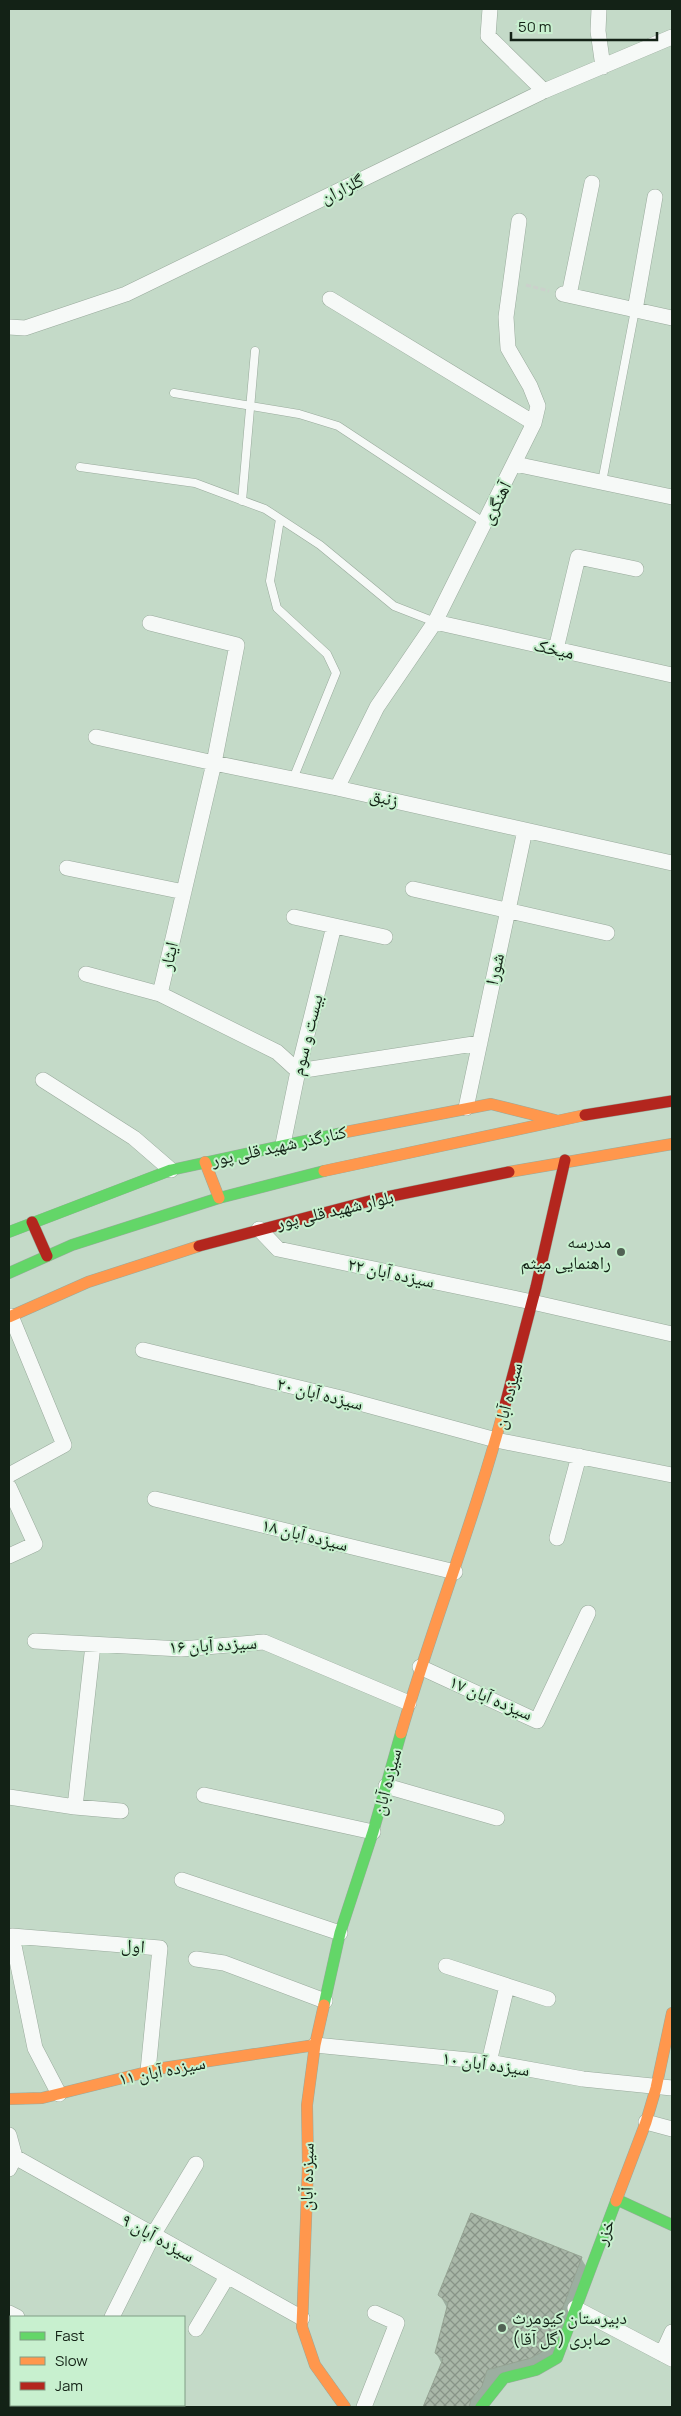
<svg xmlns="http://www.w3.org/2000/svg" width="681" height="2416" viewBox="0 0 681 2416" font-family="Manrope,'Noto Naskh Arabic',sans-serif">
<defs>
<pattern id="building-cross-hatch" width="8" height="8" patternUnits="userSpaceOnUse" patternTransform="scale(1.25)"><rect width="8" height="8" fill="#a9b7a8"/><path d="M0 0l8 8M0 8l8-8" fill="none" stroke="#889488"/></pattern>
</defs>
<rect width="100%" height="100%" fill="#c4dac8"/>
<path fill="#0003" d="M581,2258L590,2273L555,2365L496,2385L486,2407H425L442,2364L436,2353L447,2308L440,2295Z"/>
<path fill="url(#building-cross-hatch)" stroke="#95a393" d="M471,2213L582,2257L547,2349L531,2358L487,2370L482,2386L471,2400L469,2407H423L443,2359L435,2353L448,2303L438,2295Z"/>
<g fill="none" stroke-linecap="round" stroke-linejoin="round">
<g stroke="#99aa9c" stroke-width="9">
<path id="lane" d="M174,393L299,414L338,426L485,523
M80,467L195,483L265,509L320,545L394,606L435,622
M602,482L635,310
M242,501L255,351
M280,519L270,581L277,608L327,654L336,673L293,779"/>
</g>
<g stroke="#99aa9c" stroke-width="16">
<path id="street" d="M490,9L488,36L544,91
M599,9L598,31L603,67
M563,294L672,318
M569,295L592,183
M330,299L534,423
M635,310L655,197
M9,327L25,328L126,294L544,91L672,37
M515,464L672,497
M435,622L672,675
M150,623L237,645L214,763L160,994L277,1052L298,1071L480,1043
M556,649L578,557L636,569
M96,737L214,763L337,788L672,863
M337,788L377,707L435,622L534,423L538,406L530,386L508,348L506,317L519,221
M67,868L184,892
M413,889L607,933
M294,917L385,937
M86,974L160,994
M43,1080L134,1138L171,1170
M466,1108L525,830
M283,1144L298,1071L334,926
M259,1229L278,1249L532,1302L672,1334
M143,1350L341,1398L496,1440L672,1475
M9,1475L64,1445L11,1316
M9,1487L35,1544L9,1556
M155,1499L455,1572
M557,1538L579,1456
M35,1641L181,1649L264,1642L409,1703
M420,1667L537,1721L588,1613
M386,1786L497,1818
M204,1795L373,1832
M9,1797L75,1807L121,1811
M75,1807L93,1645
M182,1880L340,1933
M196,1959L224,1963L325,2001
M446,1966L548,1999
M315,2045L489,2062L583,2079L672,2088
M489,2062L507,1986
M59,2094L35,2048L12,1936L160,1948L148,2071
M646,2122L672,2129
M9,2135L15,2157L9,2169
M15,2157L302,2318
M575,2308L672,2359
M9,2313L17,2317
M112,2317L153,2235L196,2164
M196,2329L227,2277
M662,2354L672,2332
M133,2405L137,2407
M64,2407L66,2405
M364,2407L397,2323L375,2313"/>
</g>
<g stroke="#99aa9c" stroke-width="12">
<path id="fast" d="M9,1232L171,1170L346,1132
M9,1273L72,1245L219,1198L324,1171
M324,2005L340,1933L373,1832L401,1733
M618,2200L672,2225
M481,2407L504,2378L536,2370L557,2358L616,2201"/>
</g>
<g stroke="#99aa9c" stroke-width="12">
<path id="slow" d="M346,1132L491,1104L555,1120
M205,1162L219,1198
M324,1171L585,1115
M509,1172L672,1144
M9,1317L88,1282L199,1246
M401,1733C433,1623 476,1516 505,1405
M324,2005L315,2045L307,2105L308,2165L302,2327L315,2365L345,2407
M9,2099L42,2098L163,2068L315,2045
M616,2201L646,2122L656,2088L672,2013"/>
</g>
<g stroke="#99aa9c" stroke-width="12">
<path id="jam" d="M585,1115L672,1101
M32,1222L47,1256
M199,1246L377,1199L509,1172
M505,1405L536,1287L565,1160"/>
</g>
<path stroke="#cbd1cb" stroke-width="3" stroke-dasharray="5 2.5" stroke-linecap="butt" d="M526,285L549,291"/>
<use href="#lane" stroke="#f6f9f7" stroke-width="8"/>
<use href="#street" stroke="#f6f9f7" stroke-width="15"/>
<use href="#fast" stroke="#63d668" stroke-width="11"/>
<use href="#slow" stroke="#ff974d" stroke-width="11"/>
<use href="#jam" stroke="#b3261e" stroke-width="11"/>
</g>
<g fill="#516254" stroke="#c8f0cf" stroke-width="2">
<circle cx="621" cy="1252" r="5"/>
<circle cx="502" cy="2328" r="5"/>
</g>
<g text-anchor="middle" stroke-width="4" stroke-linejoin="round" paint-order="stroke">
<g font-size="18" fill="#132216" stroke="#c8f0cf">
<text transform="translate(342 189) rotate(-26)" y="6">گلزاران</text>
<text transform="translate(496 503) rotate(-63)" y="6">آهنگری</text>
<text transform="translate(554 649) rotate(13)" y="6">میخک</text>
<text transform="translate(384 798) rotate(13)" y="6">زنبق</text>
<text transform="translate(169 956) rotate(-77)" y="6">ایثار</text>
<text transform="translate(495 969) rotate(-78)" y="6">شورا</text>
<text transform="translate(307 1035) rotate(-76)" y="6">بیست و سوم</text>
<text transform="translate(279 1146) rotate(-12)" y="6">کنارگذر شهید قلی پور</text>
<text transform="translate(335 1210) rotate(-13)" y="6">بلوار شهید قلی پور</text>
<text transform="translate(391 1273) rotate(12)" y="6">سیزده آبان ۲۲</text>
<text transform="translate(320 1394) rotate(14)" y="6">سیزده آبان ۲۰</text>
<text transform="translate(508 1396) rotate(-75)" y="6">سیزده آبان</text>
<text transform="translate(305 1535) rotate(14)" y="6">سیزده آبان ۱۸</text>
<text transform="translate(213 1645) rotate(-3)" y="6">سیزده آبان ۱۶</text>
<text transform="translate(491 1698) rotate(23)" y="6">سیزده آبان ۱۷</text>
<text transform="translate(387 1782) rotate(-75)" y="6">سیزده آبان</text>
<text transform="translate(133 1946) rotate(5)" y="6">اول</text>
<text transform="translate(486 2064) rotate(8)" y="6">سیزده آبان ‍۱۰</text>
<text transform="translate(162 2071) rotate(-11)" y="6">سیزده آبان ۱۱</text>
<text transform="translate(307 2177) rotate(-89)" y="6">سیزده آبان</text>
<text transform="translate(605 2232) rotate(-68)" y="6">خزر</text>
<text transform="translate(158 2238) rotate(29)" y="6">سیزده آبان ۹</text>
</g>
<g font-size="18" fill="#132216" stroke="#c8f0cf" text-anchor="end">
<text x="611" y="1248">مدرسه<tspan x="611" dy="21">راهنمایی میثم</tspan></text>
<text x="512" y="2324" text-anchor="start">دبیرستان کیومرث<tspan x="512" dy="21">صابری (گل آقا)</tspan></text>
</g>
</g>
<rect width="681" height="2416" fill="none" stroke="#132216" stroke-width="20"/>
<rect x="10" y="2316" width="175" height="90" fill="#c8f0cf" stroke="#809e85"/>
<rect x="20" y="2332" width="25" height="8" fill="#63d668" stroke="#809e85"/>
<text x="55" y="2341" font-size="15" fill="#132216">Fast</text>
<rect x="20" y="2357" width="25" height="8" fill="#ff974d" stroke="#809e85"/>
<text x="55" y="2366" font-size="15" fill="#132216">Slow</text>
<rect x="20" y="2382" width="25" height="8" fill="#b3261e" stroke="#809e85"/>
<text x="55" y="2391" font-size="15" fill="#132216">Jam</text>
<path d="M511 32v8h146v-8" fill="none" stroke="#132216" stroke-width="2.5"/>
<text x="518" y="32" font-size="15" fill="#132216" stroke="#c8f0cf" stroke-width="4" paint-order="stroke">50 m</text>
</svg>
